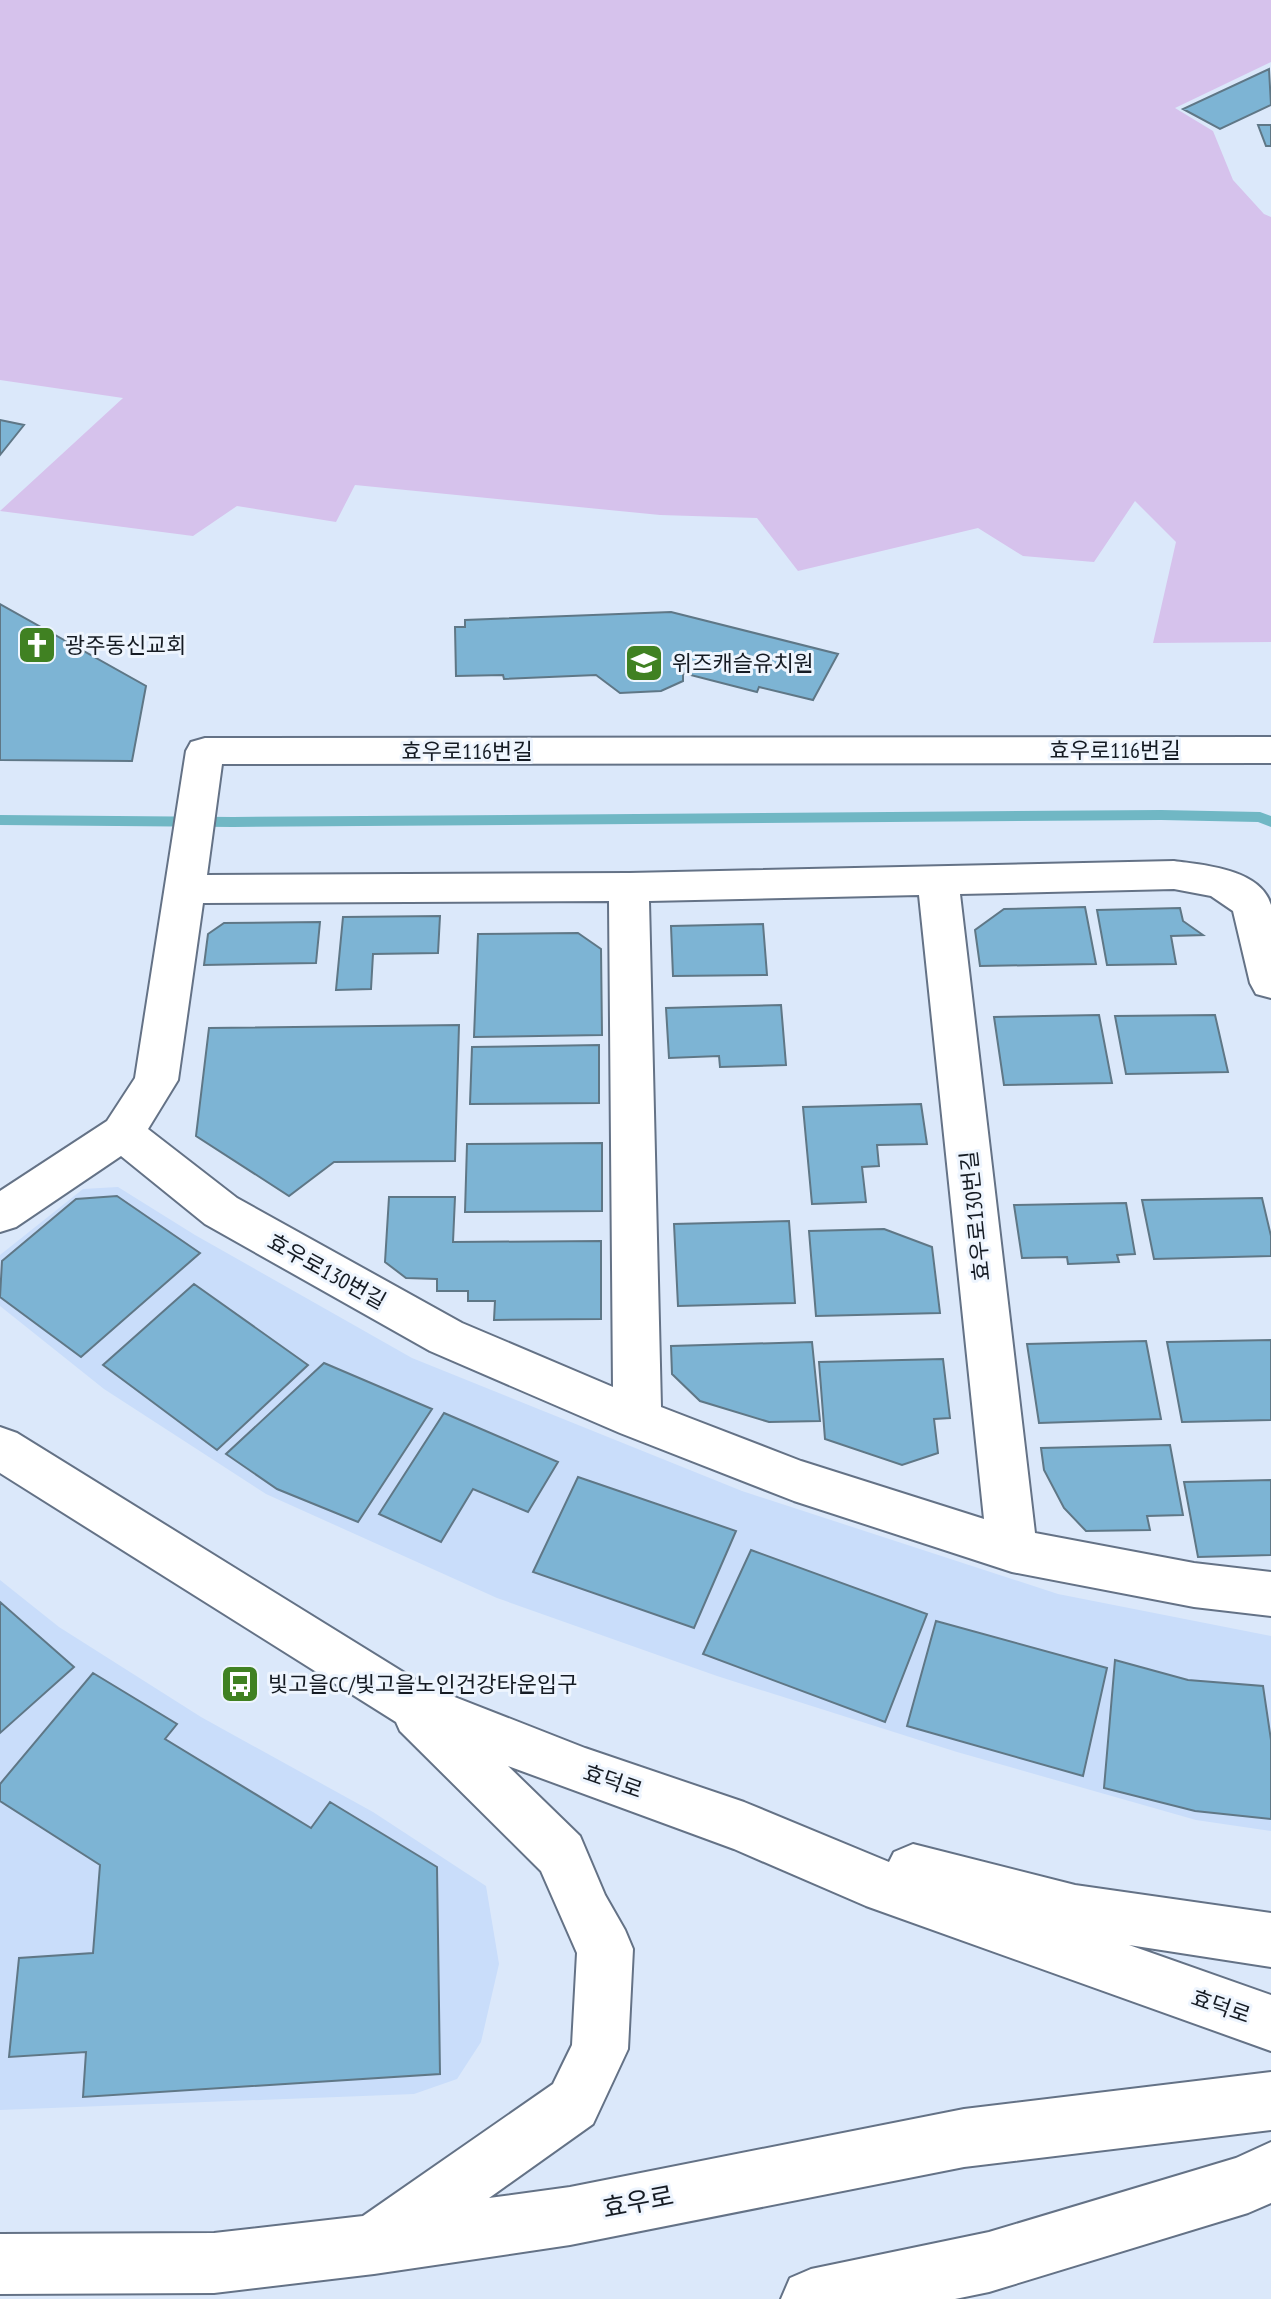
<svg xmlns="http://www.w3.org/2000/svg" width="1271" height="2299" viewBox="0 0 1271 2299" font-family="'PT Sans Narrow','Noto Sans KR',sans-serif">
<rect width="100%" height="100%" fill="#dbe8fa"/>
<path fill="#c9ddfa" d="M118,1187L195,1235L412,1358L742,1491L1058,1594L1271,1636V1831L1196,1820L957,1752L717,1676L497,1598L266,1494L104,1389L0,1306V1255L83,1189Z
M0,1580L59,1627L201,1717L373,1812L486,1886L499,1964L481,2042L457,2079L414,2094L0,2110Z"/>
<path fill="#d6c2ec" d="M0,0H1271V62L1175,108L1213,131L1233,180L1264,214L1271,217V642L1153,643L1176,542L1135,501L1094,562L1023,556L978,528L798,571L757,518L660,515L355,485L336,522L237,506L193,536L0,511L123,398L0,380Z"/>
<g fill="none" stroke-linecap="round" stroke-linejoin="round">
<path fill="#70b7c4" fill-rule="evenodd" d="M1161,810L1260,812L1271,816V827L1258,822L1161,820L233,827L0,825V815L233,817Z"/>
</g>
<path fill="#7db4d4" stroke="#5f7786" stroke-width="2" d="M1269,69L1271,105L1220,129L1183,109Z
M1258,125H1271V146H1266Z
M0,420L24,425L0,455Z
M0,604L146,686L132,761L0,760Z
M671,612L838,654L813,700L759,687L757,692L683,673V681L661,691L620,693L596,675L504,679L503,675L456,676L455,627H465V620Z
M1085,907L1096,964L980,966L975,930L1004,909Z
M1180,908L1183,921L1203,935L1171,936L1176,964L1107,965L1097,910Z
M440,916L438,953L373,954L371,989L336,990L343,917Z
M320,922L316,963L204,965L208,934L224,923Z
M763,924L767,975L673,976L671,926Z
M578,933L601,949L602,1035L474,1037L478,934Z
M781,1005L786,1065L720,1067L719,1056L669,1058L666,1008Z
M1099,1015L1112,1083L1004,1085L994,1017Z
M1215,1015L1228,1072L1126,1074L1115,1016Z
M459,1025L455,1161L334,1162L289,1196L196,1136L209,1028Z
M599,1045V1103L470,1104L472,1047Z
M921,1104L927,1144L877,1145L879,1166L862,1167L866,1202L812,1204L803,1107Z
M602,1143V1211L465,1212L467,1144Z
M117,1196L200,1253L81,1357L0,1297L2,1261L76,1199Z
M389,1197H455L453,1242L601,1241V1319L494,1320L495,1301H468V1291H437V1279L406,1278L385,1262Z
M1262,1198L1271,1236V1256L1154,1259L1142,1200Z
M1126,1203L1135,1254L1117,1255L1119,1262L1068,1264L1067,1257L1022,1258L1014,1205Z
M789,1221L795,1303L678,1306L674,1224Z
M884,1229L932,1247L940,1313L816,1316L809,1231Z
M194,1284L308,1365L217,1450L103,1365Z
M1271,1340V1420L1182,1422L1167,1342Z
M1146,1341L1161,1419L1039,1423L1027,1344Z
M812,1342L820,1421L769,1422L700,1401L672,1374L671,1346Z
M943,1359L950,1418L934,1419L938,1453L902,1465L825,1439L819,1362Z
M324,1363L432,1409L358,1522L277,1489L226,1454Z
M444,1413L558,1462L528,1512L473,1489L441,1542L379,1514Z
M1170,1445L1183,1515L1147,1516L1150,1530L1086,1531L1064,1508L1044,1470L1041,1448Z
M578,1477L736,1531L694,1628L533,1572Z
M1271,1480V1555L1198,1557L1184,1482Z
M751,1550L927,1614L885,1722L703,1654Z
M0,1602L74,1667L0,1733Z
M936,1621L1107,1668L1083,1776L907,1726Z
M1115,1660L1188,1680L1263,1686L1271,1740V1819L1195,1811L1104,1788Z
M93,1673L177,1724L165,1739L311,1828L330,1802L437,1867L440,2074L83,2097L86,2052L9,2057L19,1958L93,1953L100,1865L0,1801V1784Z"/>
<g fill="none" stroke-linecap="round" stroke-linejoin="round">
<g stroke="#647286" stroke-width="4">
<path id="street" d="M1271,737V763L222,764L207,875L629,873L1174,861C1204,865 1261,869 1271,905C1271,922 1271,977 1271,998L1256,994L1250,983L1233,911L1211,896L1174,889L960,894L1035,1533L1194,1563L1271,1572V1616L1194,1607L1012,1572L794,1501L620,1433L430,1351L205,1224L121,1156L16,1227L0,1232V1191L107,1121L135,1078L186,751L191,742L205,738ZM919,895L984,1519L801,1461L661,1407L649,901ZM609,901L613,1387L462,1323L237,1198L148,1129L178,1080L203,903Z"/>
</g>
<g stroke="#647286" stroke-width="4">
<path id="secondary" d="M0,1427L17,1433L424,1685L585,1748L744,1802L889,1862L894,1852L913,1844L1075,1885L1271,1913V1967L1129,1945L1271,1995V2051L866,1906L734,1849L508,1766L580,1836L605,1895L625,1930L633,1949L628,2049L593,2124L489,2198L570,2187L964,2109L1271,2072V2130L964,2167L570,2245L374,2274L214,2293L0,2294V2234L214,2233L363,2216L553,2084L572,2045L577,1953L541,1871L400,1731L396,1722L0,1473Z
M1271,2142V2203L1248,2213L989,2292L955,2299H781L790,2278L811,2269L989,2232L1236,2158Z"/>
</g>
<use href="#street" fill="#fff" fill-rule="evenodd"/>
<use href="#secondary" fill="#fff" fill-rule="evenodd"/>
</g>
<defs>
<g id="church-square" transform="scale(2)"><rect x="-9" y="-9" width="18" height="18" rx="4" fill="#408122" stroke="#eef5fe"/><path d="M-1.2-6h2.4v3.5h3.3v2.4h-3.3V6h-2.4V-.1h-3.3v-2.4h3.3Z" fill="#fff"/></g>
<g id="school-square" transform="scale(2)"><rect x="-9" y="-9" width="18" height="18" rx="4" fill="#408122" stroke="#eef5fe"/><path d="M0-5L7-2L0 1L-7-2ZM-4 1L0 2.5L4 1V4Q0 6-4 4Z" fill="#fff"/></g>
<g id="bus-square" transform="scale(2)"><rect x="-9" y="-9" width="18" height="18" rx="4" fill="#408122" stroke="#eef5fe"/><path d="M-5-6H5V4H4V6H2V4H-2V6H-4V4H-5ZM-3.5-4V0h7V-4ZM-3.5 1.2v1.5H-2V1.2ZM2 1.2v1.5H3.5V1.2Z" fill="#fff"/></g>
</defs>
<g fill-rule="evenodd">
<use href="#church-square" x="37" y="645"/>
<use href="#school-square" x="644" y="663"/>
<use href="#bus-square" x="240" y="1684"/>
</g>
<g text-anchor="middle" stroke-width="6" stroke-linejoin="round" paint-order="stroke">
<g font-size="22" fill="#151b23" stroke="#eef5fe" text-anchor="start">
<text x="65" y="653">광주동신교회</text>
<text x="672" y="671">위즈캐슬유치원</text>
<text x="268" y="1692">빛고을CC/빛고을노인건강타운입구</text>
</g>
<g font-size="22" fill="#151b23" stroke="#eef5fe">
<text x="1115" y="758">효우로116번길</text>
<text x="467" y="759">효우로116번길</text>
<text transform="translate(975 1216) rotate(-96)" y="8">효우로130번길</text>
<text transform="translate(327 1271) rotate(29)" y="8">효우로130번길</text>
<text transform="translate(613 1781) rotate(19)" y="8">효덕로</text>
<text transform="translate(1221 2006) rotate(19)" y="8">효덕로</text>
</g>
<g font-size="26" fill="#151b23" stroke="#eef5fe">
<text transform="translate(638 2202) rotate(-11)" y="9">효우로</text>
</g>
</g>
</svg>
